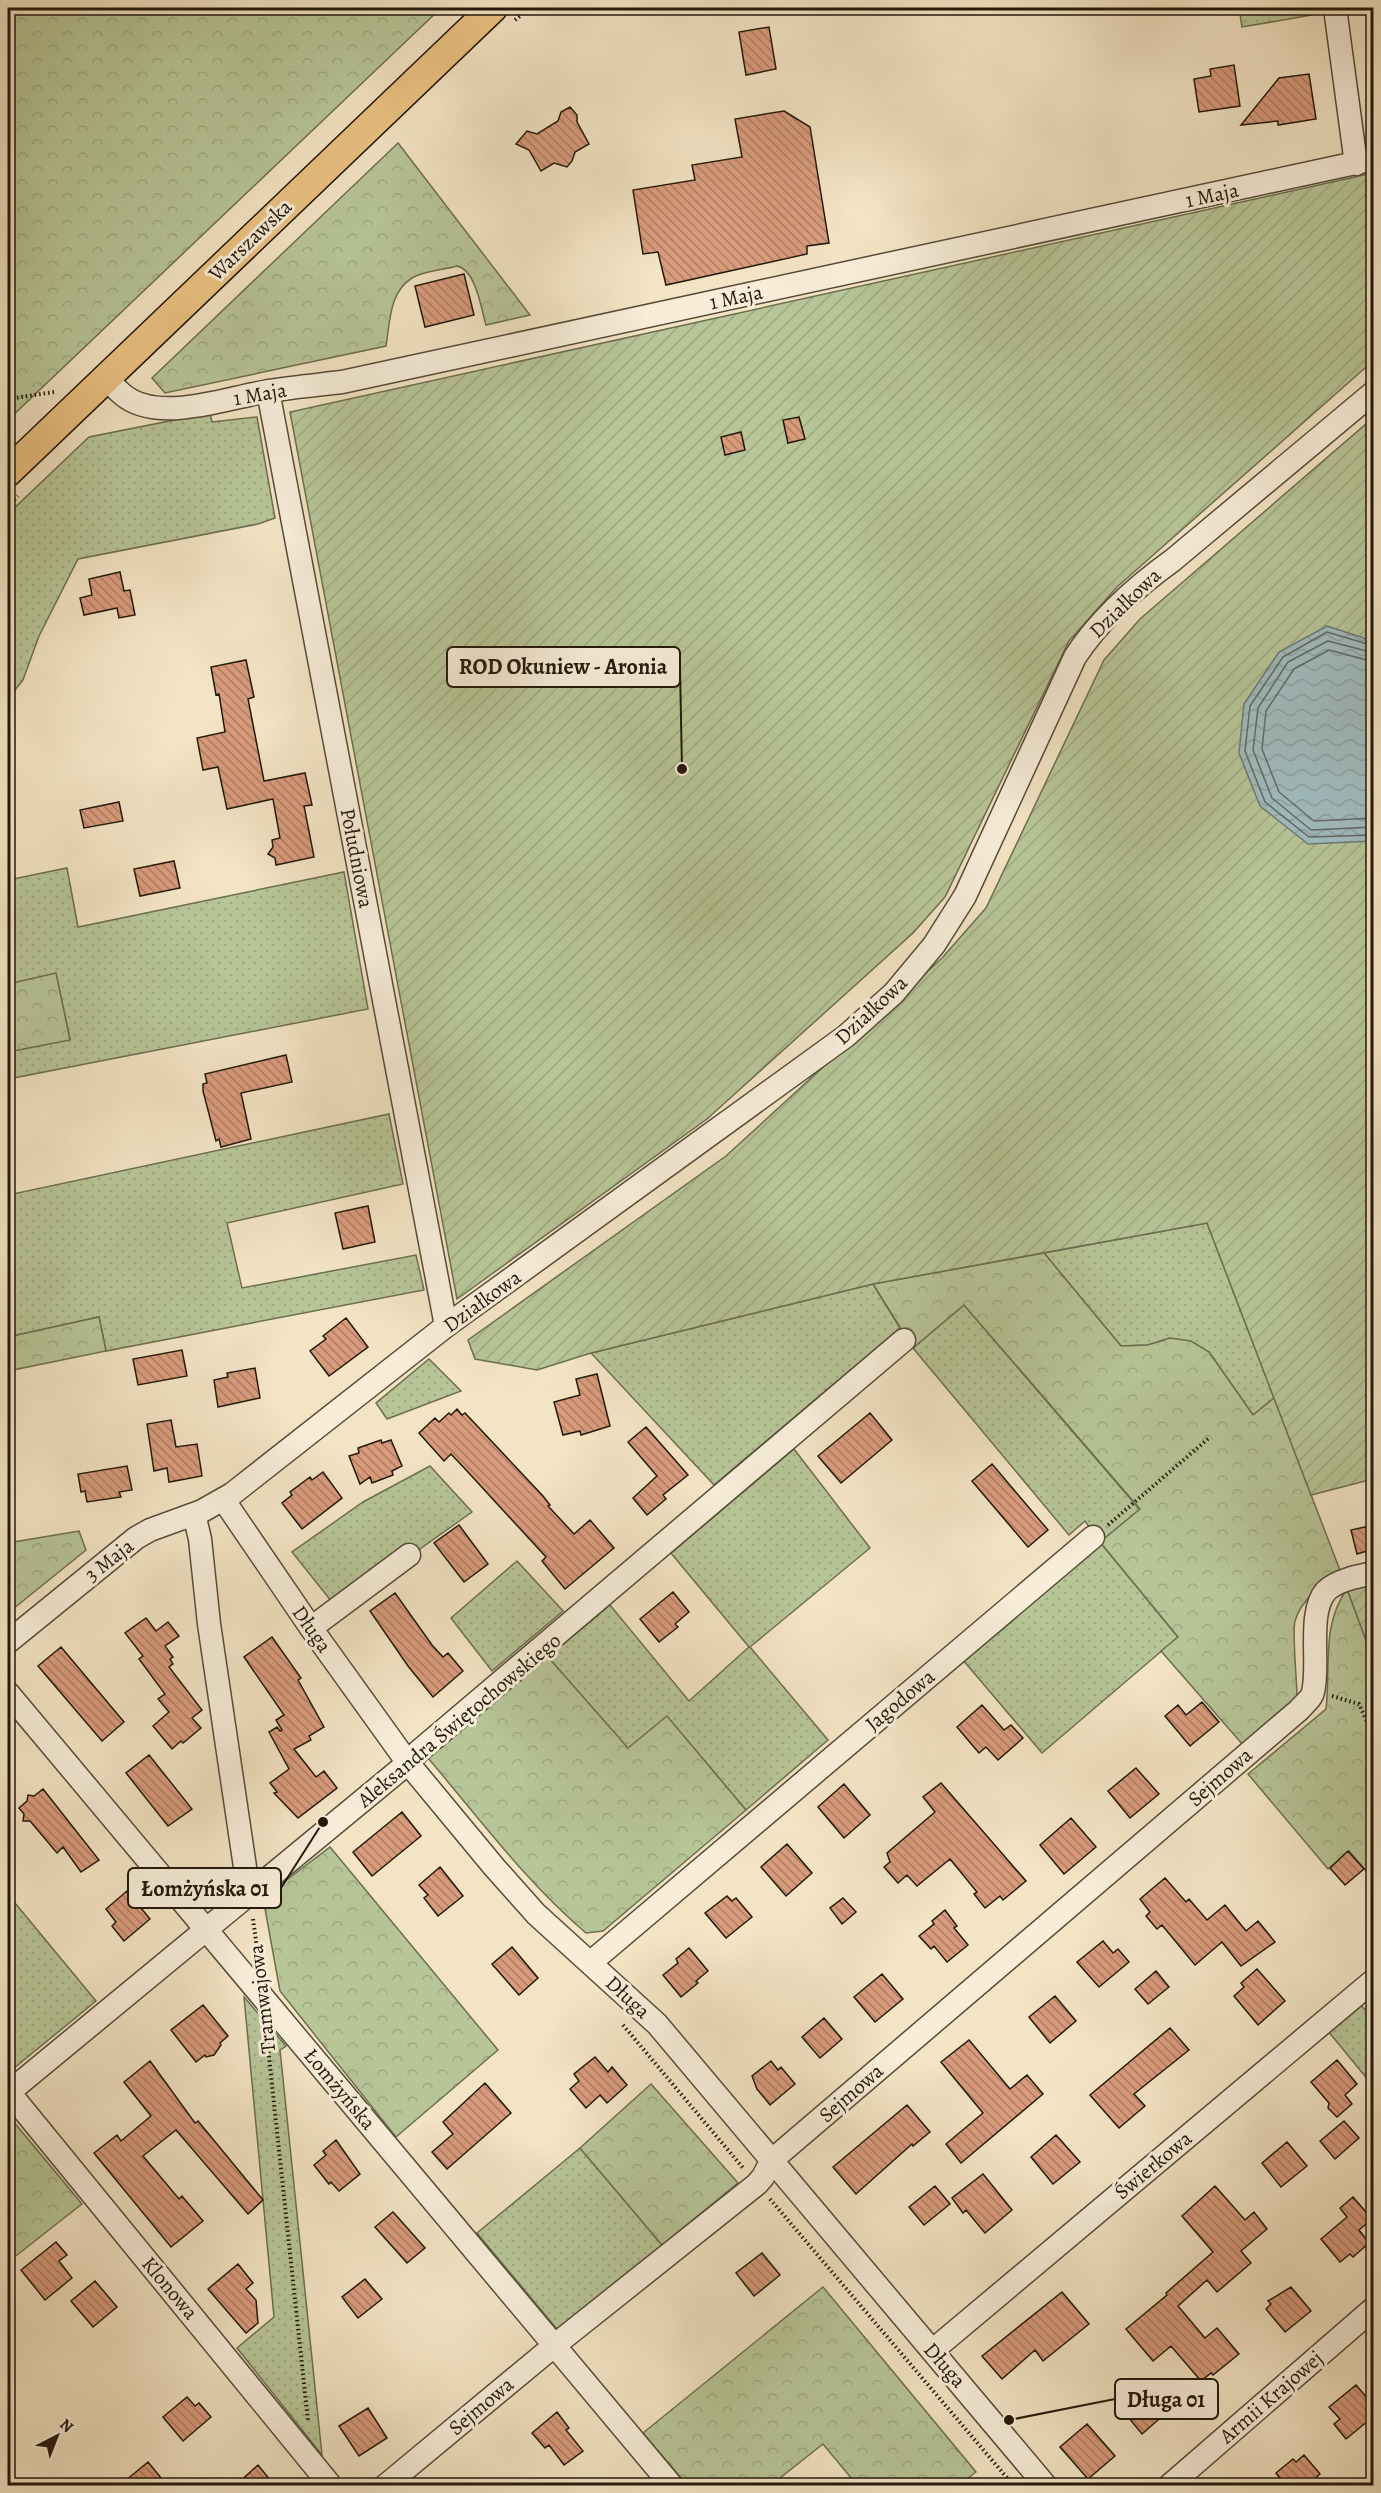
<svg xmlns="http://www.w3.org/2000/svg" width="1381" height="2493" viewBox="0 0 1381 2493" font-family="Alegreya,serif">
<defs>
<pattern id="grass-dots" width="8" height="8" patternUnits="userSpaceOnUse" patternTransform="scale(1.5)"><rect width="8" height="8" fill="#b7c597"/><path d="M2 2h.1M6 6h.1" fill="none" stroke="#9da881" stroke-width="1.8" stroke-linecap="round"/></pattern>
<pattern id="forest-crowns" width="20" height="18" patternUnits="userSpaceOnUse" patternTransform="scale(1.5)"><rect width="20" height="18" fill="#b7c597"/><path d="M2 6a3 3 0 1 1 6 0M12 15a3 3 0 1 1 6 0" fill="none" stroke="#9da881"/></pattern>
<pattern id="garden-furrows" width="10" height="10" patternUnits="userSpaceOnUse" patternTransform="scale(1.5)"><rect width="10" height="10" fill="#b7c597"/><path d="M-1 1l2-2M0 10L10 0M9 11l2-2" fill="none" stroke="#9da881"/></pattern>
<pattern id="water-waves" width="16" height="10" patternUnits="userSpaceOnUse" patternTransform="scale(1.5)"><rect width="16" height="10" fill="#a1bcbf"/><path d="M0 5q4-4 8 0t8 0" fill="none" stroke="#8aa1a3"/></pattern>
<pattern id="building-back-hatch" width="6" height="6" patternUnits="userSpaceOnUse" patternTransform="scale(1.5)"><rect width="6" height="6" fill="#d89b7c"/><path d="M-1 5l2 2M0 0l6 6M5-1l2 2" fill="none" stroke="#af7d64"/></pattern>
</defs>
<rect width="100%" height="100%" fill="#f3e4c4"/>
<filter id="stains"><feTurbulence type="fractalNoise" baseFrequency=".00333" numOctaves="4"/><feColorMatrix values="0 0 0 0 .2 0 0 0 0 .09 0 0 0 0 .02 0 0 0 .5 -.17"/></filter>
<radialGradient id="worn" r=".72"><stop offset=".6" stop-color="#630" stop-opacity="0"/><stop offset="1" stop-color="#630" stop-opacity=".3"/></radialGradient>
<path fill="url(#grass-dots)" stroke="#6c6e51" stroke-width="1.5" d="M1239,8H1317L1318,14L1242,27Z
M210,413L212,422L257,417L275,518L258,524L78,559L39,636L23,680L8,699V514L89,437Z
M67,868L78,927L344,872L368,1009L8,1079V1052L70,1039L56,974L8,984V880Z
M389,1114L403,1184L227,1223L242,1288L416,1255L424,1290L106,1351L99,1317L8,1337V1195Z
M1207,1223L1274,1398L1253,1415L1209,1352L1170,1338L1148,1345L1121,1346L1044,1253Z
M873,1284L900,1328L714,1485L591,1353Z
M964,1305L1140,1510L1100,1542L1178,1637L1042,1753L963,1660L1100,1542L1085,1521L1069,1535L913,1348Z
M429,1359L461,1391L387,1419L376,1403Z
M794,1449L870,1548L750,1647L828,1740L746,1810L667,1717L628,1749L548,1657L610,1605L689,1701L749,1647L671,1553Z
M430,1466L472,1512L417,1551L411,1544L332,1602L292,1552L363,1502Z
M517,1561L563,1611L492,1671L451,1618Z
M15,1903L96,2001L8,2073V1908Z
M244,1997L286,2046L280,2050L322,2455L237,2348L274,2317Z
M1360,2004L1373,2019V2086L1328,2031Z
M580,2148L662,2245L557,2329L477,2233Z"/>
<path fill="url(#forest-crowns)" stroke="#6c6e51" stroke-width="1.5" d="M8,8H441L8,420Z
M398,143L530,315L486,325C481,308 476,270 457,266C444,270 423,271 412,278C389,292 390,323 386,346L165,393L152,378Z
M56,973L70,1040L8,1052V984Z
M1044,1253L1121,1346L1148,1345L1170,1338L1191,1341L1209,1352L1253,1415L1274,1398L1341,1573C1323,1584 1301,1599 1295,1621C1292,1633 1297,1681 1297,1697L1243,1745L1161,1651L1178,1637L1100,1542L1140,1509L964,1305L913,1348L873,1284Z
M99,1317L106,1351L8,1371V1337Z
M79,1531L86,1550L8,1613V1543Z
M1347,1589L1373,1659V1879L1349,1851L1328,1869L1248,1774L1326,1709C1331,1668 1321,1625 1347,1589Z
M548,1657L628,1748L667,1716L746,1810L603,1931L586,1933C526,1882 479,1818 428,1758Z
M330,1847L498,2050L396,2137L280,1991L263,1898Z
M651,2084L738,2183L662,2245L580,2148Z
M8,2115L82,2204L8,2262Z
M823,2287L976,2472L959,2485H857L823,2444L771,2485H687L643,2433Z"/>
<path fill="url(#garden-furrows)" stroke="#6c6e51" stroke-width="1.5" d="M1373,173V361L1117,587L1069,641L945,897L913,933L707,1119L457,1299L290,412Z
M1373,418V1479L1311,1495L1207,1223L873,1284L591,1353L537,1370L475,1359L468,1340L726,1156L942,958L986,908L1104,660L1140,619Z
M1373,1582V1659L1347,1589Z"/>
<path fill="url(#water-waves)" stroke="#6e7a77" stroke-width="1.5" d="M1327,626L1373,641V841L1308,844L1260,806L1239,753L1244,704L1279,652Z"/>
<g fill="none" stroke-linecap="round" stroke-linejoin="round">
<path stroke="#626a65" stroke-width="1.5" d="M1374,646L1327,632L1283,657L1250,706L1245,751L1265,802L1309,837L1374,835
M1374,653L1328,641L1288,662L1258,708L1253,750L1272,798L1311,830L1374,827
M1374,662L1329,650L1294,669L1266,711L1262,749L1279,792L1314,821L1374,818"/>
</g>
<path fill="url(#building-back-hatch)" stroke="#22180b" stroke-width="1.5" d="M769,27L776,69L746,75L739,32Z
M1234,65L1240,106L1199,112L1194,79L1211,76L1210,69Z
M1309,74L1316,119L1278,125V121L1241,125L1279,78Z
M570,107L577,115V122L589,144L575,152L572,161L567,167L554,163L541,171L529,150L516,144L527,131L537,134L558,121L561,112Z
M784,111L810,127L829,243L807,246V254L666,285L658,252L643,254L633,190L695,180L692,165L742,157L735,119Z
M464,274L474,315L425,327L415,286Z
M799,417L805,439L788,443L783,420Z
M741,432L745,450L725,455L721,437Z
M120,572L124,591L130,590L135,615L119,618L117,608L84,615L80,598L92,595L89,579Z
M246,660L254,697L248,699L264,781L305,773L312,805L304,806L314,857L276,865L275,858L268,854L273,847L272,840L280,838L273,799L227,809L218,767L203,770L197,738L225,732L219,694L216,695L211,667Z
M119,802L123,821L84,828L80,810Z
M174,861L180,888L140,896L134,869Z
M286,1055L292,1082L241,1093L251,1139L221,1147L219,1139L216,1141L203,1091V1084L207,1083L205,1074Z
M368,1206L375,1242L343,1249L335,1213Z
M346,1318L368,1347L329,1376L310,1351L326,1339L323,1336Z
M182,1350L187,1376L138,1385L133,1359Z
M255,1368L260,1398L218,1407L214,1380L228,1377L227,1373Z
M597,1374L610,1426L581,1435L580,1431L563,1435L554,1402L580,1395L576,1379Z
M457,1409L462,1415L465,1413L543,1496L550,1505L548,1506L574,1534L590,1520L614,1548L565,1589L542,1561L546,1557L467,1471L451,1454L444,1461L419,1433L435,1418L439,1422L449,1413L451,1415Z
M870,1413L892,1440L841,1483L818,1456Z
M171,1420L176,1447L197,1444L202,1476L169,1482L167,1468L154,1471L147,1424Z
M646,1427L688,1475L663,1495L666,1499L647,1515L633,1498L657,1476L628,1442Z
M381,1440L382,1443L391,1440L402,1466L392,1471L393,1475L372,1483L370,1477L360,1484L349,1456L359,1453L358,1448Z
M992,1464L1048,1530L1028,1547L972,1481Z
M127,1466L132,1490L119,1492L121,1497L87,1502L85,1491L81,1492L78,1474Z
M323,1472L342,1498L302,1529L282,1503L292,1495L290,1492L310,1477L312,1480Z
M459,1525L488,1564L464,1582L434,1543Z
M1374,1525V1549L1357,1554L1351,1530Z
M673,1592L689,1612L675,1624L678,1627L659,1642L640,1619Z
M395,1593L432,1645L443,1657L448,1653L463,1671L433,1697L408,1666L370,1611Z
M146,1618L156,1631L168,1622L179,1636L165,1646L173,1657L170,1659L173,1664L169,1667L202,1710L192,1718L201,1728L183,1743L181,1741L172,1749L153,1726L169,1712L158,1699L165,1694L139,1659L143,1656L125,1633Z
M272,1637L301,1678L298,1680L324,1727L309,1736L311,1740L294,1749L316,1777L324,1771L337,1788L298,1818L274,1793L277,1792L270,1783L289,1769L269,1732L277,1727L280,1731L282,1730L276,1720L284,1715L244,1657Z
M61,1647L124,1722L102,1741L38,1666Z
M1202,1702L1219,1722L1190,1746L1165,1716L1178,1705L1186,1715Z
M982,1705L1004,1730L1011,1725L1023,1738L998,1760L986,1747L979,1753L957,1727Z
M149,1755L192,1809L168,1826L126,1773Z
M1136,1768L1159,1794L1130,1818L1108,1791Z
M941,1783L1026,1881L1003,1900L1000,1896L985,1908L974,1894L977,1892L950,1859L917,1886L907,1875L898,1883L884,1867L890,1862L887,1853L935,1812L923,1797Z
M844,1784L870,1815L844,1838L818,1807Z
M43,1789L99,1860L81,1872L63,1847L57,1853L30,1821H23L24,1814L19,1808L27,1801L28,1795L34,1796Z
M402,1812L421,1836L372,1876L353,1852Z
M1071,1818L1096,1847L1064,1874L1040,1845Z
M787,1844L812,1873L786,1896L761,1867Z
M1348,1851L1364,1869L1345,1885L1330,1868Z
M440,1867L463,1896L438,1916L424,1898L428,1895L419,1885Z
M1165,1878L1186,1902L1189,1899L1207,1920L1225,1905L1246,1931L1258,1921L1275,1942L1241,1966L1222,1942L1195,1965L1162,1925L1157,1929L1146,1916L1150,1912L1140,1899Z
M127,1891L150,1919L124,1941L112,1926L116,1922L106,1909Z
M727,1896L732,1901L736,1898L752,1917L726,1938L705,1913Z
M843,1898L856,1912L842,1924L830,1908Z
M945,1910L957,1926L954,1928L968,1945L947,1962L934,1946L931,1949L919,1936L934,1924L932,1921Z
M1103,1941L1113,1953L1118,1949L1129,1962L1099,1987L1077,1962Z
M512,1947L538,1978L519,1995L492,1964Z
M689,1948L708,1971L696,1981L698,1983L681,1997L663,1975L678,1963L676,1959Z
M1257,1969L1285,2001L1258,2025L1234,1996L1244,1987L1241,1983Z
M1156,1971L1169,1987L1148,2004L1135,1989Z
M882,1974L903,1999L875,2022L854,1997Z
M1055,1996L1076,2021L1050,2043L1029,2017Z
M203,2005L228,2036L220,2043L221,2045L214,2055L206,2057L205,2055L196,2062L171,2030Z
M824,2018L842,2039L820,2058L802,2037Z
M1170,2028L1189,2050L1134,2094L1145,2106L1119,2128L1090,2095Z
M969,2040L1010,2089L1027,2075L1043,2094L961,2163L946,2144L983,2113L941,2062Z
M595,2057L608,2072L612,2067L627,2085L607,2103L600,2095L586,2108L570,2089L579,2081L574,2074Z
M1337,2060L1357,2084L1345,2095L1352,2104L1337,2117L1328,2108L1329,2103L1311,2082Z
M150,2061L195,2123L198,2121L263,2200L248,2214L176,2130L143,2156L179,2199L182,2196L203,2221L171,2247L94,2153L117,2135L121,2141L151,2116L124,2082Z
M771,2061L778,2070L781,2067L795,2084L770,2105L757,2089L752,2076Z
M485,2083L511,2113L447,2169L432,2152L453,2134L443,2122Z
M907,2105L930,2132L913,2146L912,2144L856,2194L833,2167Z
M1344,2121L1359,2138L1335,2159L1320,2141Z
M1056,2135L1080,2162L1053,2184L1031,2157Z
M336,2140L360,2174L339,2191L331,2182L329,2184L314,2165L326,2155L323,2151Z
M1287,2142L1307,2166L1281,2187L1262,2163Z
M983,2174L1012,2210L985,2233L966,2210L963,2213L952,2198Z
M935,2186L950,2204L924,2225L909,2207Z
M1215,2186L1245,2220L1254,2212L1267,2229L1241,2251L1251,2263L1217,2292L1207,2280L1178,2306L1205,2338L1217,2328L1239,2354L1213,2375L1211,2373L1201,2381L1171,2346L1153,2361L1126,2329L1167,2295L1166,2293L1213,2252L1182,2216Z
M1353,2197L1372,2219L1359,2230L1369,2243L1353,2257L1350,2254L1340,2262L1321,2239L1347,2217L1340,2208Z
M393,2212L425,2248L407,2263L375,2227Z
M56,2242L67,2255L59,2261L72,2278L45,2300L21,2270Z
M762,2253L780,2275L754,2296L736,2273Z
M238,2264L253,2283L246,2289L256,2300L258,2323L246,2333L208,2289Z
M365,2279L382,2299L358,2318L342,2297Z
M95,2281L117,2307L93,2327L71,2301Z
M1291,2287L1311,2311L1285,2332L1266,2309L1271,2304L1268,2301Z
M1062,2292L1089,2324L1043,2361L1035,2350L1002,2379L982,2356Z
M1154,2382L1174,2406L1142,2434L1128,2417L1136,2411L1130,2403Z
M1356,2385L1374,2406V2416L1346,2439L1334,2424L1340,2419L1329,2407Z
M187,2397L195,2406L199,2403L211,2417L183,2441L163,2417Z
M368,2408L387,2438L359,2456L339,2426Z
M557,2412L569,2428L566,2430L583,2451L564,2465L549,2445L545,2448L532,2433Z
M1087,2424L1115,2456L1088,2479L1060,2447Z
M1304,2455L1320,2474L1306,2486H1286L1276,2473L1293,2459L1296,2462Z
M148,2462L161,2478L152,2486H119Z
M258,2465L275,2486H235Z"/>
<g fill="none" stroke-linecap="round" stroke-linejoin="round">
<g stroke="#564b39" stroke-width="25">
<path id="minor" d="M1335,8L1356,164
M106,378C111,383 116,389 122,394C158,425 228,397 269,391C293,387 317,385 342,382L1374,159
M268,391L446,1326
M223,1499L311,1628L408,1763L495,1868L536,1914L657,2024L1046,2486
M194,1514L200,1539L209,1624L249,1894
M311,1628L409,1555
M8,1642L136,1538L150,1530L202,1511L232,1494L446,1326L846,1036L894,993L934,945L965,896L1075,657C1099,620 1137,586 1173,560L1374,392
M8,1693L672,2486
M590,1963L1093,1537
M8,2091L331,2486
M8,2093L408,1763L418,1752L904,1340
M932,2351L1374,1980
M385,2486L555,2345L757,2184L763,2177L771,2161L1299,1710C1303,1705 1312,1698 1313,1692C1320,1666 1307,1612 1326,1591C1337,1580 1359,1576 1374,1573
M1169,2486L1374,2308"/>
</g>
<g stroke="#22180b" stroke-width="31">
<path id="major" d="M8,472L493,8"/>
</g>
<path stroke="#22180b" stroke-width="4" stroke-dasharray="1.5 3" stroke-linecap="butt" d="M515,20L530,8
M8,399L54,392
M8,506L18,496
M1108,1525L1209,1438
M1332,1696L1359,1704L1374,1737
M253,1919L258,1956
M623,2025L744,2169
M267,2038L308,2421
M770,2199L1014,2486"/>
<use href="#minor" stroke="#f7edd9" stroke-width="22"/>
<use href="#major" stroke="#eac282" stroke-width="28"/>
</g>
<g text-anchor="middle" stroke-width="6" stroke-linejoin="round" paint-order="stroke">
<g font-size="21" fill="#22180b" stroke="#f7edd9">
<text transform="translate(1212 195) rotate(-12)" y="7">1 Maja</text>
<text transform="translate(250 240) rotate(-44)" y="7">Warszawska</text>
<text transform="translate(736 297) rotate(-12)" y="7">1 Maja</text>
<text transform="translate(260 394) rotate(-10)" y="7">1 Maja</text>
<text transform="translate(1125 603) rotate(-44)" y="7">Działkowa</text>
<text transform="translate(357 858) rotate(79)" y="7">Południowa</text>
<text transform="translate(871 1010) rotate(-43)" y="7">Działkowa</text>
<text transform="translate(482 1301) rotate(-36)" y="7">Działkowa</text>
<text transform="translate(109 1560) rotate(-38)" y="7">3 Maja</text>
<text transform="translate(312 1629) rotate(55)" y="7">Długa</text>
<text transform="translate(900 1700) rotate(-40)" y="7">Jagodowa</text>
<text transform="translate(459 1720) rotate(-40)" y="7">Aleksandra Świętochowskiego</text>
<text transform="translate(1220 1777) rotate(-41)" y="7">Sejmowa</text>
<text transform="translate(628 1997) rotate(43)" y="7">Długa</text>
<text transform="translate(262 1999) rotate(-97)" y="7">Tramwajowa</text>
<text transform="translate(340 2089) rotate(50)" y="7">Łomżyńska</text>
<text transform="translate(851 2093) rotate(-41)" y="7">Sejmowa</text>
<text transform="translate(1153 2165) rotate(-40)" y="7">Świerkowa</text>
<text transform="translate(170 2288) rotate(50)" y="7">Klonowa</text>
<text transform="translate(945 2365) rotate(49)" y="7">Długa</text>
<text transform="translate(1271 2397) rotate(-41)" y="7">Armii Krajowej</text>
<text transform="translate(481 2406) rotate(-40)" y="7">Sejmowa</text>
</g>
</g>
<path fill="none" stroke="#22180b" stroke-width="2" d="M682 769L680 667M323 1822L281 1888M1009 2420L1115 2399"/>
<g fill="#22180b" stroke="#f7edd9" stroke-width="2">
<circle cx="682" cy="769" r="6"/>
<circle cx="323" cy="1822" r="6"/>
<circle cx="1009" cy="2420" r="6"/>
</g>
<g fill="#f7edd9" stroke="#22180b" stroke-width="2">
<rect x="447" y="647" width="233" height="40" rx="6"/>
<rect x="128" y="1868" width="153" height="40" rx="6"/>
<rect x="1115" y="2379" width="103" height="40" rx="6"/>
</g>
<g font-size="22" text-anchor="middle" font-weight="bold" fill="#22180b">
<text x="563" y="674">ROD Okuniew - Aronia</text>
<text x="205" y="1896">Łomżyńska 01</text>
<text x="1166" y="2407">Długa 01</text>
</g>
<rect width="1381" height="2493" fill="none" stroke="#f3e4c4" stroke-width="30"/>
<rect x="9" y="9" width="1363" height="2475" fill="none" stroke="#22180b" stroke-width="3"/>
<rect x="15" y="15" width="1351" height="2463" fill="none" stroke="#22180b" stroke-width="1.5"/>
<g transform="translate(57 2436) rotate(42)" stroke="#f7edd9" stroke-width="4.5" paint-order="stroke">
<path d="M0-4.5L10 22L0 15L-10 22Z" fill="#22180b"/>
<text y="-9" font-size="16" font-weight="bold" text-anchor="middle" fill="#22180b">N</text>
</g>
<rect width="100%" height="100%" filter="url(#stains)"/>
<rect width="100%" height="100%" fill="url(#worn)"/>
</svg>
